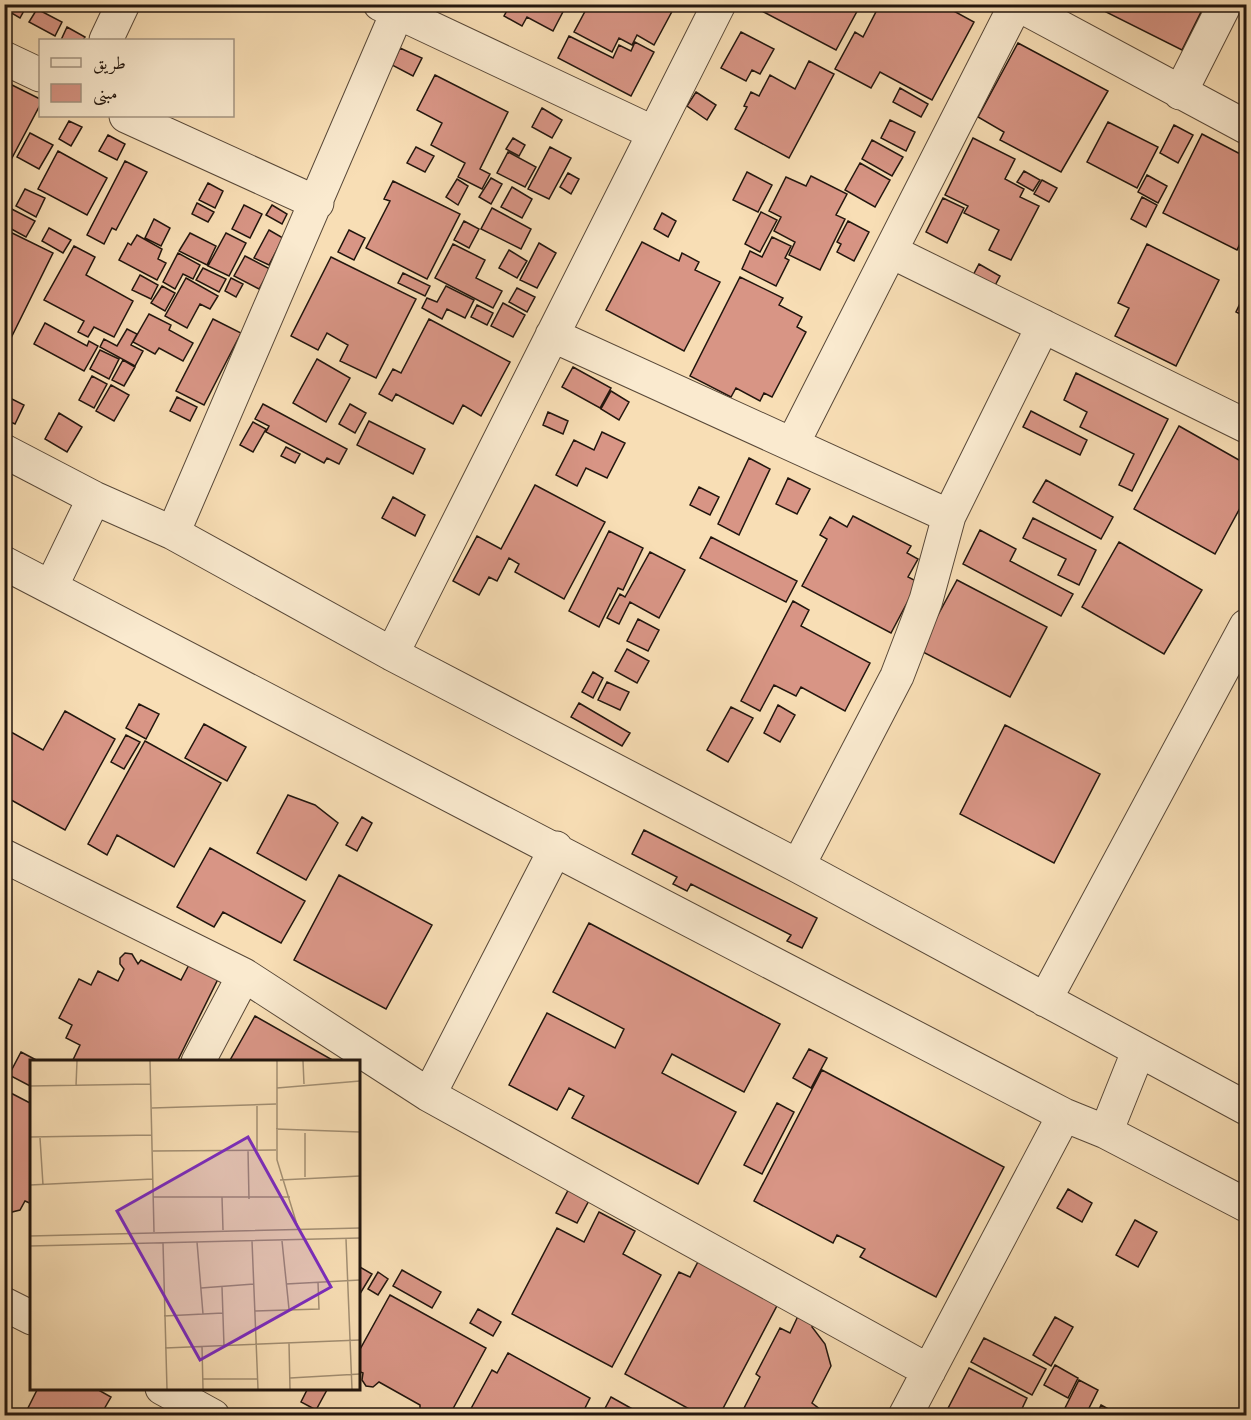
<svg xmlns="http://www.w3.org/2000/svg" width="1251" height="1420" viewBox="0 0 1251 1420" font-family="'Libre Caslon Text',Amiri,serif">
<rect width="100%" height="100%" fill="#f8deb5"/>
<filter id="stains"><feTurbulence type="fractalNoise" baseFrequency=".00333" numOctaves="4"/><feColorMatrix values="0 0 0 0 .2 0 0 0 0 .09 0 0 0 0 .02 0 0 0 .5 -.17"/></filter>
<radialGradient id="worn" r=".72"><stop offset=".6" stop-color="#630" stop-opacity="0"/><stop offset="1" stop-color="#630" stop-opacity=".3"/></radialGradient>
<path fill="#d89585" stroke="#22160e" stroke-width="1.5" d="M12,4L26,7L20,18L8,11Z
M504,4H567L553,31L527,17L522,26L504,16L509,7Z
M589,4H676L654,45L637,35L632,45L619,38L612,52L574,32Z
M760,4H861L836,50L758,9Z
M880,4H941L974,22L932,100L880,72L871,88L835,69L855,32L863,37Z
M1110,4H1196L1203,8L1182,50L1106,12Z
M37,9L62,22L55,36L29,22Z
M67,27L85,37L83,40H61Z
M741,32L774,49L760,74L752,70L746,81L721,68Z
M569,36L613,58L619,45L631,51L635,42L654,52L631,96L558,58Z
M1018,43L1108,91L1061,172L1000,140L1004,132L978,117Z
M400,48L422,58L413,76L392,65Z
M809,61L834,74L789,158L735,129L747,107L744,106L751,92L759,96L770,75L795,89Z
M435,75L508,112L480,169L490,174L482,189L458,177L465,163L431,145L442,123L417,110Z
M4,81L40,99V105L4,173Z
M900,88L928,104L921,117L893,102Z
M696,92L716,105L707,120L687,106Z
M542,108L562,120L552,138L532,127Z
M890,120L915,132L906,151L881,138Z
M69,121L82,127L71,146L59,139Z
M1108,122L1158,147L1137,188L1087,162Z
M1174,125L1193,135L1178,163L1160,153Z
M30,133L53,145L39,169L17,157Z
M1202,134L1246,157V231L1237,250L1163,213Z
M108,135L125,144L117,160L99,151Z
M513,138L525,145L519,156L506,149Z
M973,138L1015,159L1005,179L1024,189L1020,197L1039,206L1011,260L989,250L999,230L964,213L968,206L945,195Z
M872,140L903,157L892,176L862,159Z
M416,147L434,156L425,172L407,163Z
M550,147L571,158L549,199L528,189Z
M58,151L107,178L87,215L38,189Z
M508,152L536,167L525,187L497,173Z
M125,161L147,172L116,230L112,228L104,244L87,235Z
M860,163L890,180L875,207L845,190Z
M1024,171L1040,180L1033,191L1017,182Z
M747,172L772,185L758,212L733,200Z
M568,173L579,179L571,194L560,187Z
M1147,175L1167,186L1158,203L1138,192Z
M811,176L847,194L836,215L845,219L820,270L789,255L795,242L774,231L781,217L769,211L786,177L806,186Z
M491,178L502,184L491,204L479,197Z
M457,179L468,186L458,205L446,197Z
M1042,180L1057,188L1049,202L1034,194Z
M393,181L460,214L427,279L366,248L390,201L384,199Z
M208,183L223,191L215,208L199,200Z
M512,187L532,199L522,218L501,207Z
M25,189L45,198L36,217L16,206Z
M1142,197L1157,205L1146,227L1131,219Z
M943,198L964,208L947,243L926,232Z
M197,203L214,212L208,222L192,214Z
M4,205L35,221L26,237L4,225Z
M244,205L262,214L250,238L232,229Z
M272,205L287,214L282,224L266,215Z
M492,208L531,229L521,249L481,229Z
M761,212L777,220L760,252L745,244Z
M662,213L676,221L668,237L654,229Z
M154,219L170,228L161,246L145,238Z
M464,221L479,229L469,248L454,240Z
M848,221L869,232L854,261L837,252L841,244L837,242Z
M49,228L71,240L63,253L42,241Z
M4,229L53,253L11,338L4,334Z
M269,230L283,238L269,265L254,258Z
M349,230L365,238L354,260L338,252Z
M190,233L216,246L207,265L179,251Z
M226,233L246,243L229,276L208,266Z
M137,235L162,249L158,259L166,263L157,280L119,260L128,243L131,245Z
M772,237L791,246L785,258L789,260L776,286L742,269L750,251L762,257Z
M642,242L679,261L682,253L699,262L695,270L720,282L684,351L606,310Z
M539,243L556,253L537,288L520,280Z
M453,244L485,260L476,278L502,291L493,308L435,278Z
M1147,244L1219,280L1176,366L1115,336L1129,308L1118,303Z
M74,246L95,257L86,275L133,301L114,337L94,327L88,337L78,332L84,321L44,300Z
M509,250L527,261L517,278L499,268Z
M178,253L200,265L193,279L183,274L175,289L163,282Z
M245,256L270,269L259,289L234,276Z
M331,257L416,299L376,378L340,361L348,345L327,333L318,350L291,336Z
M979,264L1000,276L991,293L970,281Z
M203,268L226,279L219,292L196,280Z
M403,273L430,286L425,296L398,283Z
M140,275L158,285L151,299L132,290Z
M740,277L783,298L779,305L802,317L797,327L806,332L772,397L764,393L760,401L736,388L731,397L690,376Z
M186,278L218,296L210,309L200,304L187,328L165,316Z
M231,278L243,284L236,297L225,291Z
M162,286L175,293L165,311L151,303Z
M446,286L474,300L465,318L447,309L442,319L422,308L427,298L437,302Z
M517,288L535,297L527,312L509,302Z
M1246,291V317L1236,312Z
M503,303L525,315L513,337L491,326Z
M477,305L493,313L487,325L471,317Z
M149,314L171,325L169,330L193,343L183,361L159,348L155,354L133,342Z
M213,319L241,333L204,405L176,391Z
M429,319L510,362L481,416L463,405L453,424L396,394L392,401L379,394L393,369L401,373Z
M45,323L87,346L89,341L98,346L84,371L34,344Z
M127,329L137,334L131,345L143,351L135,366L100,347L104,339L117,346Z
M100,350L119,359L109,379L90,369Z
M317,359L350,378L326,422L293,403Z
M123,360L135,367L124,386L112,380Z
M573,367L611,388L600,408L562,387Z
M1076,373L1168,419L1132,491L1119,485L1134,454L1080,427L1087,412L1064,400Z
M92,376L107,384L94,408L79,400Z
M111,385L129,395L114,421L96,411Z
M611,391L629,402L619,420L601,409Z
M4,395L24,405L15,424L4,419Z
M177,397L197,407L190,421L170,411Z
M263,404L347,449L339,464L327,458L324,463L266,432L269,426L255,419Z
M350,404L366,413L355,433L339,424Z
M1031,411L1087,440L1080,455L1023,427Z
M548,412L568,421L563,434L543,425Z
M59,413L82,427L67,452L45,439Z
M369,421L425,449L413,474L357,445Z
M253,422L266,429L253,452L240,445Z
M1179,426L1246,464V497L1215,554L1134,509Z
M602,432L625,443L607,478L586,468L577,486L556,475L574,440L594,450Z
M286,447L300,454L295,463L281,456Z
M749,458L770,469L739,535L718,524Z
M788,478L810,489L797,514L776,504Z
M1046,480L1113,517L1101,539L1033,502Z
M535,485L605,522L564,599L515,572L519,564L509,558L497,581L489,577L479,595L453,581L477,536L501,549Z
M699,487L719,497L710,515L690,505Z
M393,497L425,515L415,536L382,518Z
M853,516L911,546L907,553L918,559L908,577L918,582L891,633L802,586L827,539L820,535L830,517L847,527Z
M1033,518L1096,550L1079,585L1058,575L1066,559L1023,538Z
M980,530L1016,549L1010,561L1073,594L1061,616L963,564Z
M609,531L643,548L623,590L618,588L599,627L569,611Z
M711,537L797,581L786,602L700,558Z
M1119,542L1202,590L1164,654L1082,607Z
M650,552L685,570L659,618L630,602L619,624L607,618L620,594L625,597Z
M957,580L1047,627L1010,697L919,650Z
M793,601L809,610L801,626L870,663L845,711L801,687L796,696L774,685L760,711L741,701Z
M638,619L659,630L648,651L627,641Z
M627,649L649,661L637,683L615,671Z
M593,672L603,678L593,698L582,692Z
M607,682L629,692L620,710L598,700Z
M579,703L630,733L622,746L571,717Z
M139,704L159,714L146,739L126,728Z
M778,705L795,715L780,742L764,733Z
M731,707L753,718L728,762L707,750Z
M65,711L115,739L65,830L4,796V728L43,750Z
M204,724L246,747L227,781L185,758Z
M1005,725L1100,774L1054,863L960,814Z
M126,735L140,742L124,769L111,762Z
M145,741L221,783L174,867L117,835L107,855L88,844Z
M288,795L315,805L338,823L306,880L257,853Z
M362,817L372,823L357,851L346,845Z
M644,830L817,918L802,948L787,941L791,935L691,884L687,891L673,884L677,877L632,854Z
M210,848L305,901L281,943L223,912L214,927L177,907Z
M339,875L432,925L386,1009L294,960Z
M589,923L780,1024L744,1092L672,1054L662,1073L736,1112L698,1184L572,1118L584,1096L569,1088L557,1110L509,1085L547,1013L615,1048L624,1029L553,992Z
M125,953L132,954L138,964L141,960L181,980L191,961L220,975L177,1062H72L80,1045L66,1038L72,1025L59,1018L79,979L91,985L98,971L118,981L124,969L120,964V958Z
M255,1016L336,1062H229Z
M809,1049L827,1058L811,1088L793,1078Z
M21,1052L40,1062H32V1087L9,1075Z
M822,1070L1004,1167L936,1297L860,1257L865,1249L837,1235L833,1243L754,1201Z
M5,1090L32,1104V1204L25,1201L20,1210L4,1214Z
M777,1103L794,1112L762,1174L744,1165Z
M572,1183L593,1193L577,1223L556,1213Z
M1068,1189L1092,1203L1082,1222L1057,1208Z
M599,1212L635,1231L623,1254L661,1275L612,1367L512,1314L557,1228L584,1242Z
M1135,1220L1157,1232L1138,1267L1116,1255Z
M700,1258L780,1300L719,1416H702L625,1374L679,1272L690,1277Z
M358,1266L372,1274L358,1297Z
M402,1270L441,1292L432,1308L393,1286Z
M378,1272L388,1279L378,1295L368,1289Z
M390,1295L486,1348L449,1416H420V1405L379,1382L373,1387L366,1386L362,1380L363,1373L358,1371V1353Z
M478,1309L501,1322L493,1336L470,1323Z
M799,1314L815,1321L812,1327L825,1344L831,1366L812,1403L829,1416H740L760,1377L756,1374L780,1328L790,1333Z
M1055,1317L1073,1327L1051,1366L1033,1355Z
M984,1338L1046,1369L1032,1395L971,1362Z
M508,1353L590,1398L581,1416H467L492,1370L497,1373Z
M1055,1365L1078,1378L1068,1398L1044,1385Z
M969,1368L1027,1398L1019,1415L1012,1411L1010,1416H944Z
M1079,1380L1098,1390L1085,1416H1061Z
M38,1388H95L111,1397L103,1411L110,1416H32L26,1412Z
M308,1388H328L316,1410L301,1402Z
M611,1397L645,1416H601Z
M1101,1405L1121,1416H1096Z
M151,1409L163,1416H148Z"/>
<g fill="none" stroke-linecap="round" stroke-linejoin="round">
<g stroke="#584838" stroke-width="35">
<path id="street" d="M380,4L654,133
M1017,4L1246,127
M106,40L123,4
M4,58L40,75
M1180,93L1225,4
M126,116L317,203
M892,252L1246,426
M552,335L949,516
M793,443L1016,4
M4,451L94,498L173,533L392,654L798,866L1246,1108
M173,533L397,13
M4,563L1064,1115L1106,1132L1246,1205
M51,587L94,498
M392,654L719,4
M4,856L244,975L429,1095L929,1371
M798,866L897,676L926,600L949,516L1043,326
M1045,1000L1246,626
M198,1062L244,975
M429,1095L556,848
M1106,1132L1138,1052
M4,1304L32,1318
M162,1388L213,1416
M905,1416L1064,1115"/>
</g>
<use href="#street" stroke="#faeacf" stroke-width="33"/>
</g>
<g transform="translate(30 1060)">
<rect width="330" height="330" fill="#f8deb5"/>
<path fill="none" stroke="#a28e72" stroke-width="1.5" d="M120,1L124,172M247,1V100L268,168M273,1L274,24M0,26L121,24M46,26L47,1M247,28L330,21M227,46V90M122,48L246,44M246,69L330,72M275,73V117M0,77L122,75M10,78L13,125M218,90L219,139M123,91L246,90M250,120L330,116M0,125L123,119M123,137H260M192,137L193,170M0,176L330,168M316,179L322,329M222,181L228,329M252,181L259,249M167,182L173,254M133,183L137,329M0,186L330,178M256,224L330,220M192,227L194,286M171,228L224,224M225,251L289,249L288,222M134,256L193,253M259,283L260,329M172,286L173,329M135,288L330,280M260,318L330,314M173,319H227"/>
<path fill="#7b2cbf" fill-opacity="0.15" stroke="#7b2cbf" stroke-width="3" d="M218,77L301,227L170,300L87,151Z"/>
<rect width="330" height="330" fill="none" stroke="#22160e" stroke-width="3"/>
</g>
<rect width="1251" height="1420" fill="none" stroke="#f8deb5" stroke-width="24"/>
<rect x="6" y="6" width="1239" height="1408" fill="none" stroke="#22160e" stroke-width="3"/>
<rect x="12" y="12" width="1227" height="1396" fill="none" stroke="#22160e" stroke-width="1.5"/>
<rect x="39" y="39" width="195" height="78" fill="#faeacf" stroke="#a49582" stroke-width="1.5"/>
<rect x="51" y="58" width="30" height="9" fill="#faeacf" stroke="#a49582" stroke-width="1.5"/>
<text x="93" y="69" font-size="18" fill="#22160e">طريق</text>
<rect x="51" y="84" width="30" height="18" fill="#d89585" stroke="#a49582" stroke-width="1.5"/>
<text x="93" y="99" font-size="18" fill="#22160e">مبنى</text>
<rect width="100%" height="100%" filter="url(#stains)"/>
<rect width="100%" height="100%" fill="url(#worn)"/>
</svg>
